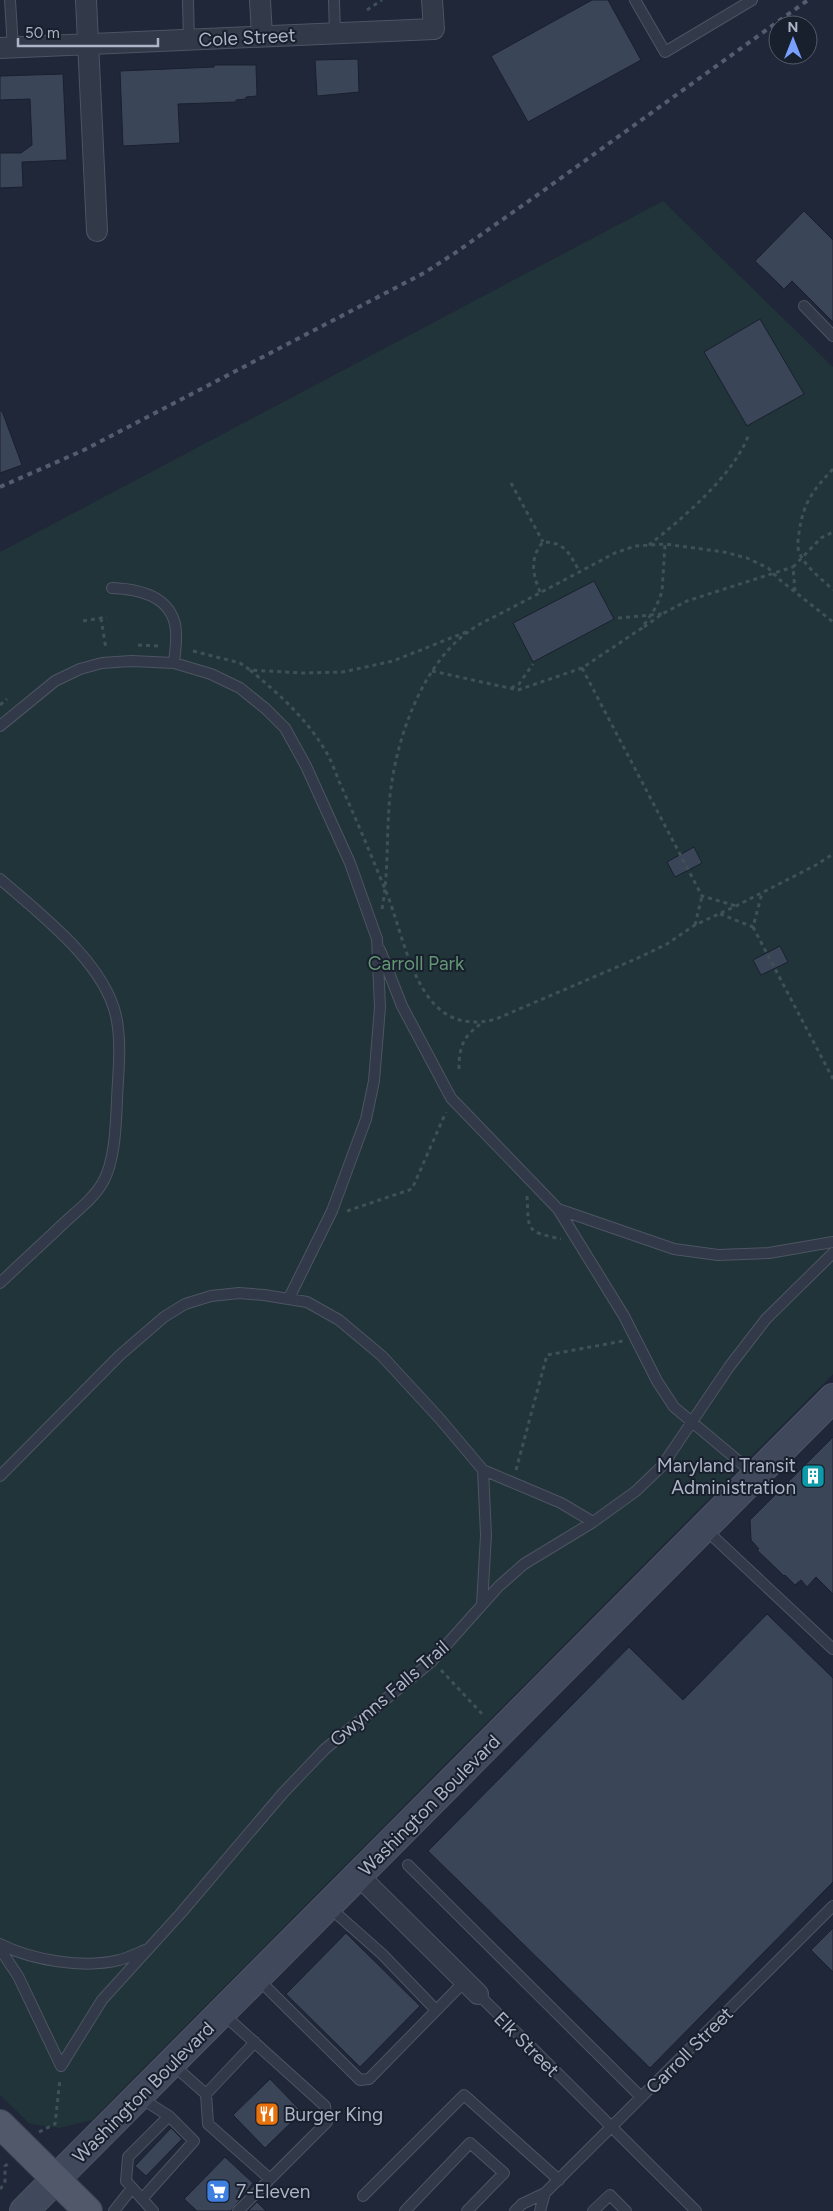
<svg xmlns="http://www.w3.org/2000/svg" width="833" height="2211" viewBox="0 0 833 2211" font-family="Figtree,sans-serif">
<rect width="100%" height="100%" fill="#1f2738"/>
<path fill="#213439" d="M663,201L833,367V1374L92,2120L59,2128L30,2124L0,2095V552Z"/>
<path fill="#3a4558" stroke="#1a202f" d="M592,0H608L641,60L528,122L491,56Z
M358,59L359,92L317,96L315,60Z
M214,65H256L257,96L246,97V99L236,100V102L178,104L180,143L123,146L120,71L214,67Z
M63,74L67,160L22,162L23,187L0,188V153H21L32,145L30,99L0,100V76Z
M804,211L833,240V322L792,281L784,289L755,261Z
M760,319L804,394L747,426L704,352Z
M0,411H2L22,465L0,473Z
M594,581L614,619L533,662L513,623Z
M694,847L702,863L675,877L667,862Z
M780,946L788,962L761,975L753,960Z
M833,1437V1594L816,1577L807,1587L801,1580L795,1585L785,1575L784,1576L757,1550L759,1549L751,1540L750,1520Z
M767,1614L833,1678V1882L650,2068L428,1851L629,1647L683,1700Z
M833,1928V1972L811,1950Z
M346,1933L420,2006L360,2067L286,1994Z
M270,2079L302,2112L265,2148L233,2115Z
M171,2128L182,2139L146,2176L135,2166Z
M225,2157L253,2183L231,2211H197L184,2199Z
M257,2202L266,2211H248Z"/>
<g fill="none" stroke-linecap="round" stroke-linejoin="round">
<g stroke="#4d5463" stroke-width="12">
<path id="service" d="M10,0L13,48
M188,0L189,40
M334,0L335,33
M635,0L665,52L752,0
M804,306L833,336
M112,588C138,589 168,595 175,624C178,636 175,651 174,663
M0,726L55,681L80,669L102,663L131,661L174,663L211,674L240,688L266,709L285,728L306,766L350,863L377,939L380,1007L374,1081L366,1119L332,1211L289,1298
M0,879C40,914 104,962 116,1016C122,1043 118,1073 117,1100C116,1124 115,1161 103,1182C94,1198 78,1210 64,1223C43,1243 21,1263 0,1283
M380,950L402,1006L451,1098L558,1209L674,1249L718,1255L769,1253L833,1242
M558,1209L624,1316L657,1381L674,1407L754,1474
M0,1476L120,1355L164,1317L185,1304L211,1296L239,1293L264,1295L307,1302L339,1320L382,1356L440,1419L483,1470L561,1503L593,1522
M704,1528L833,1649
M482,1605L486,1535L483,1470
M408,1865L641,2097
M329,1907L382,1954L436,2010
M0,1944C31,1960 84,1969 119,1960C128,1958 136,1954 145,1950
M0,1949L18,1976L61,2066
M257,1978L360,2080L369,2079L465,1981
M478,1994L696,2211
M222,2013L325,2106L327,2122L238,2211
M172,2064L206,2094L255,2042
M61,2066L102,2000L181,1913L283,1793L325,1749L432,1661L498,1587L524,1564L593,1522L636,1491L662,1466L729,1367L766,1319L833,1253
M206,2094L208,2124L270,2179
M139,2097L169,2116L194,2141L142,2199
M363,2196L464,2095L559,2180
M114,2211L132,2188
M153,2211L126,2181L128,2157L169,2116
M405,2211L470,2143L504,2173L467,2211
M515,2211L522,2204L545,2193L833,1906
M540,2211L545,2193
M593,2211L610,2195L626,2211"/>
</g>
<g stroke="#4d5463" stroke-width="22">
<path id="minor" d="M86,0L97,231
M260,0L262,36
M0,48L434,29L432,0
M359,1876L478,1994"/>
</g>
<g stroke="#4d5463" stroke-width="30">
<path id="secondary" d="M24,2211L833,1398"/>
</g>
<g stroke="#3c4252" stroke-width="30">
<path id="primary" d="M0,2124L88,2211"/>
</g>
<path stroke="#3e5156" stroke-width="3" stroke-dasharray="4 4" stroke-linecap="butt" d="M367,10L382,0
M833,469C813,490 803,503 799,533C798,538 797,547 799,552C805,567 822,579 833,590
M511,483L543,542
M649,545C683,518 734,475 749,434
M795,591L793,567L821,538L833,532
M540,592C533,575 529,558 543,542C566,542 569,554 580,572
M101,618L106,649
M618,618L662,614
M83,621L107,617
M644,627L662,614L687,601L793,567
M138,645L159,646
M193,651L240,663L250,670L302,673L343,672L393,661L466,632
M582,668L702,896L736,906
M250,670C279,694 305,717 325,750C332,761 336,775 342,788C357,821 371,855 385,889C407,940 416,1041 496,1019L638,958L667,944L695,925L736,906L816,865L833,854
M432,671L518,690L582,668L642,628L656,607L662,592L665,544
M511,688L519,684L533,664
M0,705L7,699
M382,909C390,867 385,823 392,781C400,729 425,663 468,632C481,622 497,616 511,608C546,590 581,571 615,553L635,546L665,544L724,552L747,558L768,568L780,580L833,622
M720,914L753,927L762,893
M695,925L702,896
M753,927L833,1079
M459,1069C459,1047 463,1036 482,1023
M527,1196C529,1232 525,1231 561,1239
M347,1211L412,1189L446,1112
M516,1470L547,1355L623,1341
M441,1670L484,1716
M39,2132L55,2124L60,2079
M0,2189L5,2183V2166L8,2164"/>
<use href="#service" stroke="#323948" stroke-width="10"/>
<use href="#minor" stroke="#323948" stroke-width="20"/>
<use href="#secondary" stroke="#40485b" stroke-width="28"/>
<use href="#primary" stroke="#505869" stroke-width="28"/>
<path stroke="#545d70" stroke-width="4" stroke-dasharray="5 5" stroke-linecap="butt" d="M0,487L84,450L424,273L455,253L536,196L808,0"/>
</g>
<defs>
<g id="building-square" transform="scale(1.25)"><rect x="-9" y="-9" width="18" height="18" rx="4" fill="#0f9aa8" stroke="#181f2d"/><path d="M-4-6H4V6H1V3H-1V6H-4ZM-2.5-4.3h1.7v1.8h-1.7ZM.8-4.3h1.7v1.8H.8ZM-2.5-1h1.7V.8h-1.7ZM.8-1h1.7V.8H.8Z" fill="#fff"/></g>
<g id="restaurant-square" transform="scale(1.25)"><rect x="-9" y="-9" width="18" height="18" rx="4" fill="#e8710a" stroke="#181f2d"/><path d="M-5-6h1v4h1v-4h1v4h1v-4h1v5L-1.5 .5V6h-2V.5L-5-1ZM5-6V6H3V1.5H1.5Q1.5-4 5-6Z" fill="#fff"/></g>
<g id="supermarket-square" transform="scale(1.25)"><rect x="-9" y="-9" width="18" height="18" rx="4" fill="#3f7fe0" stroke="#181f2d"/><path d="M-6-5.5h2.5l.6 2H6L4.5 2H-2.5L-4.4-4H-6ZM-1.5 3.2a1.3 1.3 0 1 0 .1 0ZM3 3.2a1.3 1.3 0 1 0 .1 0Z" fill="#fff"/></g>
</defs>
<g fill-rule="evenodd">
<use href="#building-square" x="813" y="1476"/>
<use href="#restaurant-square" x="267" y="2114"/>
<use href="#supermarket-square" x="218" y="2191"/>
</g>
<g text-anchor="middle" stroke-width="4" stroke-linejoin="round" paint-order="stroke">
<g font-size="19" fill="#acb4c5" stroke="#181f2d">
<text transform="translate(247 37) rotate(-3)" y="7">Cole Street</text>
<text transform="translate(389 1693) rotate(-41)" y="7">Gwynns Falls Trail</text>
<text transform="translate(429 1805) rotate(-45)" y="7">Washington Boulevard</text>
<text transform="translate(527 2044) rotate(45)" y="7">Elk Street</text>
<text transform="translate(689 2050) rotate(-45)" y="7">Carroll Street</text>
<text transform="translate(143 2092) rotate(-45)" y="7">Washington Boulevard</text>
</g>
<g font-size="19" fill="#639774" stroke="#181f2d">
<text x="416" y="970">Carroll Park</text>
</g>
<g font-size="19" fill="#acb4c5" stroke="#181f2d" text-anchor="start">
<text x="796" y="1472" text-anchor="end">Maryland Transit<tspan x="796" dy="22">Administration</tspan></text>
<text x="284" y="2121">Burger King</text>
<text x="236" y="2198">7-Eleven</text>
</g>
</g>
<g transform="translate(793 40)"><circle r="24" fill="#181f2d" stroke="#535b6a"/>
<path d="M0-4L9 19L0 12L-9 19Z" fill="#79a0fd"/>
<text y="-8" font-size="14" font-weight="bold" text-anchor="middle" fill="#acb4c5">N</text>
</g>
<path d="M18 38v8h140v-8" fill="none" stroke="#acb4c5" stroke-width="2.5"/>
<text x="25" y="38" font-size="15" fill="#acb4c5" stroke="#181f2d" stroke-width="4" paint-order="stroke">50 m</text>
</svg>
